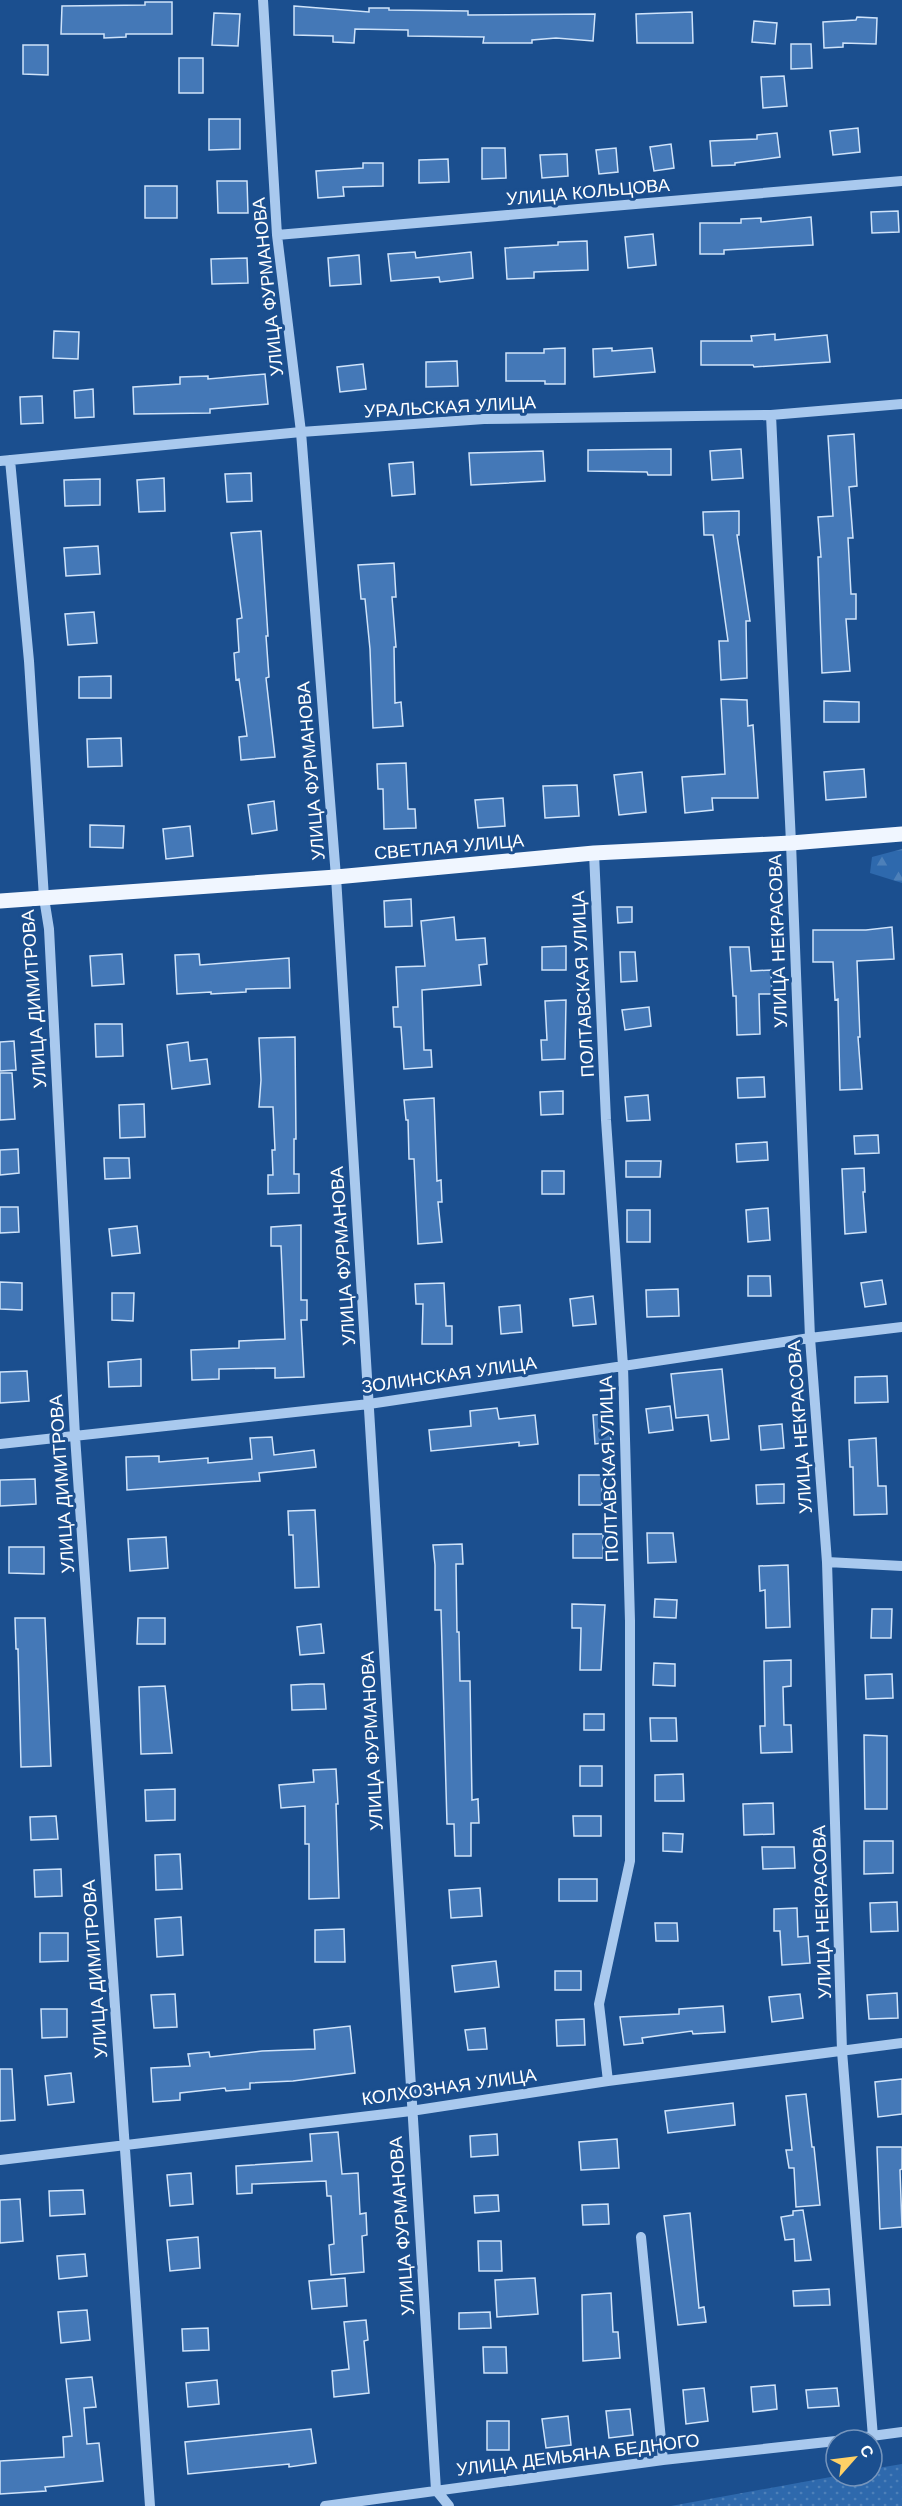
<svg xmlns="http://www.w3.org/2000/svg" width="902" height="2506" viewBox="0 0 902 2506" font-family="Arial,sans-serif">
<defs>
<pattern id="forest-firs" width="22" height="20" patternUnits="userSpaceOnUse" patternTransform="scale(1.5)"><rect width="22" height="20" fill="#2e69ad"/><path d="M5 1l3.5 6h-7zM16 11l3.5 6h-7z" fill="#4d80b9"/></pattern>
<pattern id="park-dots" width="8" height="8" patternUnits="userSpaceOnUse" patternTransform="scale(1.5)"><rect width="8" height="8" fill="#2e69ad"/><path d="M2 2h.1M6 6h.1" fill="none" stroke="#4d80b9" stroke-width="1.8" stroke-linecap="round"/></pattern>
</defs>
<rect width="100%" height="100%" fill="#1b4f8f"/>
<path fill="url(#forest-firs)" d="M902,849V883L870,873L872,857Z"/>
<path fill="url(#park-dots)" d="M902,2464V2506H671L836,2476H872V2469Z"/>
<path fill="#4478b7" stroke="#cfe3fa" stroke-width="1.5" d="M145,2H172V34H126V37L104,38V34H61L62,6L145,5Z
M294,6L369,12V8H389V10L468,11V15L595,14L593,41L556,38L532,40V43H483L484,37L408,36V30L355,29L354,43L333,42V36L294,35Z
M692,12L693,43H637L636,14Z
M214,13L240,14L238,46L212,45Z
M857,17L877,18L876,44L843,43V47L824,48L823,22L856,20Z
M754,21L777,23L775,44L752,42Z
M791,44H811L812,68L791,69Z
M23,45H48V75L23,74Z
M179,58H203V93H179Z
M784,76L787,106L763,108L761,77Z
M209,119H240V149L209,150Z
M858,128L860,152L833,155L830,131Z
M777,133L780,157L735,163V165L712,166L710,141L757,139V135Z
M671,144L674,168L654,171L650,147Z
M482,148H505L506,178L482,179Z
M616,148L618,172L599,174L596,150Z
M567,154L568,176L542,178L540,155Z
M448,159L449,182L419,183V160Z
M363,163H383V186L343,187L344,196L318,198L316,171L363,168Z
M217,181H247L248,213H218Z
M145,186H177V218H145Z
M898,211L899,232L872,233L871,212Z
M811,217L813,245L724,250V254H700V223H741V219L761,218V222Z
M653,234L656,265L628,268L625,237Z
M587,241L588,270L534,272V278L507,279L505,248L558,245V242Z
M415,252L416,258L471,252L473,278L440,282L439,277L391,281L388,254Z
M359,255L361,284L330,286L328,258Z
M247,258L248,283L212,284L211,259Z
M54,331L79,332L78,359L53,358Z
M775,334V340L827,335L830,362L754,367L753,365H701V341H752L751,336Z
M565,348V384H545V381H506V353H544V349Z
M612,348V351L652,348L655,372L594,377L593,349Z
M457,361L458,386L426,387V362Z
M363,364L366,389L340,392L337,367Z
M265,374L268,404L210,409V413L134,414L133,387L180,384V377L208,376V379Z
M93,389L94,417L75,418L74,391Z
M42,396L43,423L21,424L20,397Z
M854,434L857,486L849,487L853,538H848L851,594H856V619H846L850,671L822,673L818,557H821L818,517L833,516L828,436Z
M671,449V475H648L647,472L588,471V450Z
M741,449L743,478L712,480L710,451Z
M543,451L545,481L471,485L469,453Z
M413,462L415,494L392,496L389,464Z
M251,473L252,501L227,502L225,474Z
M164,478L165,511L139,512L137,480Z
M100,479V505L65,506L64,480Z
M739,511V535H737L750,621H746L747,678L721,680L719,641H728L713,535H704L703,512Z
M261,531L268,636H266L269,677L266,678L275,757L241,760L239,737L247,736L239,679L236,680L234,653L239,652L237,619L242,618L231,533Z
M98,546L100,574L66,576L64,548Z
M394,563L396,597H392L396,647H394L395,703L401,702L403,726L373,728L370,649L365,599H361L358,565Z
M94,612L97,643L68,645L65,614Z
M111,676V698H79V677Z
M721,699L747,700L748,726L753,725L758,798H712L713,810L685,813L682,777L725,774Z
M824,701L859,702V722H824Z
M121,738L122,766L88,767L87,739Z
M406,763L408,809H415L416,828L384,829L383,789H378L377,764Z
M864,769L866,797L826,800L824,772Z
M642,772L646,812L619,815L614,775Z
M577,785L579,816L545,818L543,786Z
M503,798L505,826L478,828L475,800Z
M274,801L277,830L252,834L248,805Z
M90,825L124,826L123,848L90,847Z
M190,826L193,856L166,859L163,829Z
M411,899L412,926L385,927L384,901Z
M617,907H632V922L618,923Z
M454,917L456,940L485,938L487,964L479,965L481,985L422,990L424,1050H431L432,1067L404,1069L401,1027H394L393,1007H398L396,967L425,966L421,921Z
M892,927L894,959L857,961L860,1037H858L862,1089L840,1090L838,999L835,1000L833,962H813V930H866Z
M566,946V970H542V947Z
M730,947H749L751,971L771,970L772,994H759L760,1034L737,1035L736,996H733Z
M620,952H635L637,981L621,982Z
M122,954L124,984L92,986L90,956Z
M199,954L200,965L289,958L290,988L246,989V992L211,994V992L177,994L175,955Z
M566,1000L565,1059L542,1060L541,1040H547L545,1001Z
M649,1007L651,1026L625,1030L622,1010Z
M95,1024H122L123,1056L96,1057Z
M295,1037L296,1139H294V1174H299V1193L268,1194V1175H273L272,1150H275L273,1107H259L261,1080L259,1038Z
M14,1041L16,1070L0,1071V1042Z
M188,1042L190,1061L207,1059L210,1084L172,1089L167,1045Z
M0,1073H12L15,1119L0,1120Z
M764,1077L765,1097L738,1098L737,1078Z
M563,1091V1114L541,1115L540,1092Z
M648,1095L650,1120L627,1121L625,1097Z
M434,1098L437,1181L441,1180L442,1202H438L442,1242L418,1244L414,1159H409L408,1120H406L404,1100Z
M144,1104L145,1137L120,1138L119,1105Z
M878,1135L879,1153L855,1154L854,1136Z
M767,1142L768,1160L737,1162L736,1144Z
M18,1149L19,1173L0,1175V1150Z
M104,1158H129L130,1178L105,1179Z
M626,1161H661L660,1177H626Z
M864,1168L865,1192H863L866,1232L845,1234L842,1169Z
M542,1171H564V1194H542Z
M0,1207H18L19,1232L0,1233Z
M768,1208L770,1240L748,1242L746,1210Z
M627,1210H650V1242H627Z
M301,1225V1300H307V1320H301L304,1377L275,1378V1368L219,1369V1379L192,1380L191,1350L239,1348V1341L285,1339L281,1246H271V1227Z
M137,1226L140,1253L112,1256L109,1229Z
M748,1276H770L771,1296H748Z
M882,1280L886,1304L865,1307L861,1283Z
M0,1282L22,1283V1310L0,1309Z
M444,1283L446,1326H452V1344H422L423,1304H416L415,1284Z
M678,1289L679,1316L647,1317L646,1290Z
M112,1293H134L133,1321L112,1320Z
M593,1296L596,1324L573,1326L570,1299Z
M520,1305L522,1332L501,1334L499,1307Z
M141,1359V1386L109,1387L108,1362Z
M722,1369L729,1439L711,1441L708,1415L676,1418L671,1374Z
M27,1371L29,1401L0,1403V1372Z
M887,1376L888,1402L855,1403V1377Z
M670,1406L673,1430L649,1433L646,1409Z
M497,1408L499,1419L535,1415L538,1444L519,1446V1442L431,1451L429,1430L471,1426L470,1411Z
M609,1414L611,1442L595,1444L593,1415Z
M782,1424L784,1448L761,1450L759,1426Z
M272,1437L274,1455L314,1450L316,1467L259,1473L260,1481L127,1490L126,1457L159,1456V1462L208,1458V1463L252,1459L250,1438Z
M876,1438L878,1486H886L887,1514L854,1515L853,1467H850L849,1440Z
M579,1475H602V1505H579Z
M35,1479L36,1504L0,1506V1480Z
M784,1484V1503L757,1504L756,1485Z
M315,1510L319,1587L295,1588L293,1535H289L288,1511Z
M647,1533H673L676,1562L648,1563Z
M573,1534H603V1558H573Z
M166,1537L168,1568L130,1571L128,1539Z
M462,1544L463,1564H456L457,1632H459L460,1681H470L472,1800L478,1799L479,1823H471V1856H455L454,1824H447L441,1610H435V1565L433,1545Z
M9,1547H44V1574L9,1573Z
M788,1565L790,1627L766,1628L765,1590L760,1591L759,1566Z
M655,1599L677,1600L676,1618L654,1617Z
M572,1604L605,1605L601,1670H580L581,1628H572Z
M872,1609H892L891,1638H871Z
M15,1618H45L51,1766L21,1767L18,1649H16Z
M138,1618H165V1644H137Z
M321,1624L324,1653L300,1655L297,1627Z
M791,1660V1686L783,1687L784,1725H791L792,1752L761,1753L760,1726H765L764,1661Z
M654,1663L675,1664V1686L653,1685Z
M892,1674L893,1698L866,1699L865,1675Z
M311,1684H324L326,1709L292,1710L291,1685Z
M165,1686L172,1753L141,1754L139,1687Z
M584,1714H604V1730H584Z
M650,1718H676L677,1741H651Z
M864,1735L887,1736V1809H865Z
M580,1766H602V1786H580Z
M336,1769L338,1804H336L339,1898L309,1899V1844H305V1806L281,1808L279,1785L314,1782L313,1770Z
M683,1774L684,1801H655V1775Z
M175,1789V1820L146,1821L145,1790Z
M773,1803L774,1834L744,1835L743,1804Z
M56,1816L58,1839L31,1840L30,1817Z
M573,1816H601V1836H574Z
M663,1833L683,1834L682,1852L663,1851Z
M864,1841H893V1873L864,1874Z
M762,1847H794L795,1868L763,1869Z
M180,1854L182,1889L156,1890L155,1855Z
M61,1869L62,1896L35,1897L34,1870Z
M559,1879H597V1901H559Z
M480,1888L482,1916L451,1918L449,1890Z
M897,1902L898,1931L871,1932L870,1903Z
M797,1908L798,1937L808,1936L810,1963L782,1965L780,1931H774V1909Z
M181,1917L183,1955L157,1957L155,1919Z
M655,1923H677L678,1941H656Z
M344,1929L345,1962H315V1930Z
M40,1933H68V1961L40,1962Z
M496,1961L499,1987L455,1992L452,1966Z
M555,1971H581V1990H555Z
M897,1993L898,2018L869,2019L867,1995Z
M175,1994L177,2027L154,2028L151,1995Z
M800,1994L803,2018L772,2022L769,1997Z
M723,2006L725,2032L693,2034L692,2031L642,2038L643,2043L624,2045L620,2017L679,2014V2009Z
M41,2009H67V2037L42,2038Z
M584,2019L585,2045L557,2046L556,2020Z
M350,2026L355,2073L293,2081L250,2083V2089L226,2091L225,2088L180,2093V2100L153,2102L151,2068L190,2066L188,2054L209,2052L210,2057L262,2051L315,2049L314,2030Z
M485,2028L487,2049L468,2050L465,2030Z
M0,2069H12L15,2120L0,2121Z
M71,2073L74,2102L48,2105L45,2076Z
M902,2079V2114L878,2117L875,2082Z
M806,2094L812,2147H814L820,2205L796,2207L794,2168H789L786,2150H792L786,2096Z
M733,2103L735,2125L668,2133L665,2111Z
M338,2132L342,2174L358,2173L360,2214L366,2213L367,2235L362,2236L364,2272L331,2275L329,2245L334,2244L331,2196H327L326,2181L252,2184V2193L237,2194L236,2166L312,2161L310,2134Z
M497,2134L498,2155L471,2157L470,2136Z
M617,2139L619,2168L581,2170L579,2142Z
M877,2147H902V2169L900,2170L902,2227L880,2229Z
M191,2173L193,2204L170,2206L167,2175Z
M83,2190L85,2214L50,2216L49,2191Z
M498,2195L499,2211L475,2213L474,2196Z
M20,2199L23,2241L0,2243V2200Z
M608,2204L609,2224L583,2225L582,2205Z
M803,2210L811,2260L795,2261L794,2239L785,2240L781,2217L793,2215V2211Z
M690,2213L699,2308L704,2307L706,2322L678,2325L664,2216Z
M198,2237L200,2268L170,2271L167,2240Z
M478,2241H501L502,2271H479Z
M85,2254L87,2276L59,2279L57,2256Z
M345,2278L347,2306L312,2309L309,2281Z
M535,2278L538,2314L497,2317L495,2280Z
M829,2289L830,2305L794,2306L793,2291Z
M611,2293L613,2332H618L620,2358L583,2361L582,2295Z
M87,2310L90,2340L61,2343L58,2312Z
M490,2312L491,2328L459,2329V2313Z
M366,2320L368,2340L364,2341L369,2393L334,2397L332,2371L349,2369L344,2322Z
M208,2328L209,2350L183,2351L182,2329Z
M483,2347H506L507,2373H484Z
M92,2377L96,2407L84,2408L87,2444L99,2443L103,2481L45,2487L46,2491L0,2494V2461L64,2457L63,2437L72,2436L66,2379Z
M217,2380L219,2404L188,2407L186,2383Z
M775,2385L777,2409L753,2412L751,2387Z
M704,2388L708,2421L686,2424L683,2390Z
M837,2388L839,2406L808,2408L806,2390Z
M630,2409L633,2435L609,2438L606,2411Z
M568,2416L571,2445L546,2448L542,2419Z
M487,2421H509V2450H487Z
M311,2429L316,2463L289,2467V2464L188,2474L185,2442Z"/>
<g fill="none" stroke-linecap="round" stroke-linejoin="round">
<path stroke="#a9c9ee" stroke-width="10" d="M263,0L277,235L301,432L336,877L436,2490L449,2506
M277,235L902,181
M771,415L791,843L810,1338L827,1562L842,2051L873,2437
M10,460L29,661L44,898L49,929L75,1436L150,2506
M0,461L301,432L484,419L771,415L902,404
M594,853L606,1120L623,1366L630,1621V1861L599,2004L608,2081
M0,1444L369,1404L810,1338L902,1327
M827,1562L902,1566
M0,2160L411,2111L608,2081L902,2043
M641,2237L663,2460
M842,2440L902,2432
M325,2506L663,2460L836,2441"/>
<path stroke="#f0f6ff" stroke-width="15" d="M0,901L336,877L594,853L791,843L902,834"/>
</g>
<g text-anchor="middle" stroke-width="6" stroke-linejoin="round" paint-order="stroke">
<g font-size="18" fill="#fff" stroke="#1b4f8f">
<text transform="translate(588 192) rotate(-5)" y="6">УЛИЦА КОЛЬЦОВА</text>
<text transform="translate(268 287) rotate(-96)" y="6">УЛИЦА ФУРМАНОВА</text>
<text transform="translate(450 407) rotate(-3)" y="6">УРАЛЬСКАЯ УЛИЦА</text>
<text transform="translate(311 771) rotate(-95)" y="6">УЛИЦА ФУРМАНОВА</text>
<text transform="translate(449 847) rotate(-5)" y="6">СВЕТЛАЯ УЛИЦА</text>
<text transform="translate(778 941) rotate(-92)" y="6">УЛИЦА НЕКРАСОВА</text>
<text transform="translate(583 984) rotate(-93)" y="6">ПОЛТАВСКАЯ УЛИЦА</text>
<text transform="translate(34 999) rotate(-94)" y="6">УЛИЦА ДИМИТРОВА</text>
<text transform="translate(343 1256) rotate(-94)" y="6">УЛИЦА ФУРМАНОВА</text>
<text transform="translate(449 1375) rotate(-8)" y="6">ЗОЛИНСКАЯ УЛИЦА</text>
<text transform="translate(800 1427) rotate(-94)" y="6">УЛИЦА НЕКРАСОВА</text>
<text transform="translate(609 1469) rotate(-92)" y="6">ПОЛТАВСКАЯ УЛИЦА</text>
<text transform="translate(62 1484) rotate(-94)" y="6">УЛИЦА ДИМИТРОВА</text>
<text transform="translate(372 1741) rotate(-93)" y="6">УЛИЦА ФУРМАНОВА</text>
<text transform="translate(822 1912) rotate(-92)" y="6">УЛИЦА НЕКРАСОВА</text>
<text transform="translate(95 1969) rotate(-94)" y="6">УЛИЦА ДИМИТРОВА</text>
<text transform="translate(449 2087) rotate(-8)" y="6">КОЛХОЗНАЯ УЛИЦА</text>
<text transform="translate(402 2226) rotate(-94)" y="6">УЛИЦА ФУРМАНОВА</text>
<text transform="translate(578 2455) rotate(-7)" y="6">УЛИЦА ДЕМЬЯНА БЕДНОГО</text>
</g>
</g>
<g transform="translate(854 2458) rotate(62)"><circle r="28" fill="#1b4f8f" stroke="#7695bc" stroke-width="1.5"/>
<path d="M0-4.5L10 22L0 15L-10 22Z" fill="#ffd166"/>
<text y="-9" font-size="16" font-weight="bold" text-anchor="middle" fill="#ffffff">С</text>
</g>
</svg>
